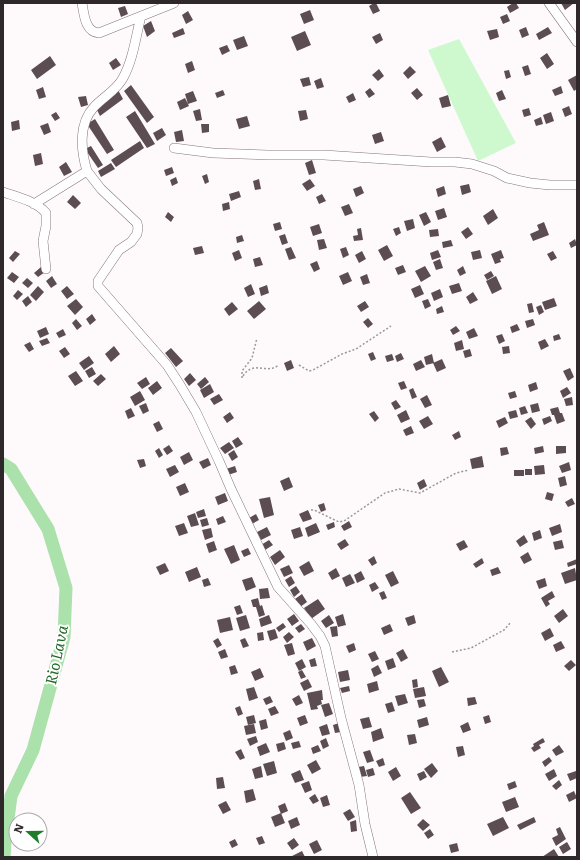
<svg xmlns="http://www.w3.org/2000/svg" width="580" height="860" viewBox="0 0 580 860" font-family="Literata,serif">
<rect width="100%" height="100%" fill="#fefafc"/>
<path fill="#cef9ce" d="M459,39L516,143L478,161L428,50Z"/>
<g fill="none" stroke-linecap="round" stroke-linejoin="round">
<path stroke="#abe1ab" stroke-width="13" d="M3,464L11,469L48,529L66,588L64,637L33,750L11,796L5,842L4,857"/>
</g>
<path fill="#5c4d52" d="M374,3H376L380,11L373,14L369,6Z
M513,3H516L519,8L510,13L507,7Z
M561,3H574L565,10Z
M125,6L128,14L121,17L118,8Z
M310,10L314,20L304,24L300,14Z
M188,11L193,20L186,24L182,15Z
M507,14L510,21L503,24L500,17Z
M151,21L155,31L147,37L143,26Z
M526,27L529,35L522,38L519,30Z
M548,27L552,33L539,40L536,34Z
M183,28L185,34L174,38L172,33Z
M497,29L499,37L490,40L487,31Z
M305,31L311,45L297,51L291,37Z
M380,33L383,40L376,44L372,37Z
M244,36L248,46L237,50L233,40Z
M227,45L230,51L222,55L219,48Z
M547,53L554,64L547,69L540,58Z
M50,56L56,65L37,79L31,70Z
M116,58L121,65L113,70L109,63Z
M192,61L195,70L188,73L185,64Z
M528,65L531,74L525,76L522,67Z
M410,66L416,72L408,79L403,73Z
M379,69L384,76L378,81L372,75Z
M509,70L511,77L506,79L504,71Z
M577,75V89L574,91L568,80Z
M309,77L311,85L303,87L300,79Z
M321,78L324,87L317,89L314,81Z
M131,85L154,117L147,123L124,91Z
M561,86L563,93L555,96L552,90Z
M43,87L46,97L39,99L36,90Z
M370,88L375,94L369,98L365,92Z
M417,88L423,95L417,100L411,93Z
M118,90L123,99L100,116L96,108Z
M223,90L225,95L217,98L215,93Z
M502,90L506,99L499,101L496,93Z
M193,91L197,101L188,104L185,94Z
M353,93L356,100L349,103L346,97Z
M448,95L451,106L442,108L439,98Z
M86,96L88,105L81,107L78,97Z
M185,98L189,106L180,110L177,102Z
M569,106L572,114L565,117L562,109Z
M529,108L531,115L524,117L522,110Z
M200,109L202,120L196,121L193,111Z
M306,110L308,119L300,121L298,111Z
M135,111L155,144L147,148L126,117Z
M56,112L60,118L55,121L51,115Z
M551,112L554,121L546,124L543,115Z
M247,116L250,126L239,129L236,119Z
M541,117L543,124L536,126L534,120Z
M95,119L114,150L107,154L87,124Z
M19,120L20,129L12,131L11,122Z
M48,123L51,132L44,135L40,126Z
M201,124H209V132L202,133Z
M162,128L166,135L157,141L153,133Z
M182,130L184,141L176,142L174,132Z
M381,132L384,141L375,144L372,135Z
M441,137L446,147L437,152L432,142Z
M140,141L144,148L116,167L111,160Z
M91,146L103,165L98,168L85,149Z
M41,153L43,164L35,166L33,155Z
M312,160L316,173L309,175L305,163Z
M66,162L72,172L64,176L59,167Z
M111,163L115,169L101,177L98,171Z
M172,167L174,173L166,176L164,170Z
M207,174L209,182L205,184L202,176Z
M176,177L178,183L172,186L170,180Z
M259,179L261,189L255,190L253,181Z
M310,179L315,186L307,191L302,184Z
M469,184L471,192L462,195L460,186Z
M361,186L364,193L356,197L353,189Z
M444,186L446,194L438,197L436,189Z
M239,191L241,197L231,201L229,194Z
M322,194L326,201L319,204L316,197Z
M73,195L81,203L75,209L67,202Z
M229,202L230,209L223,211L222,204Z
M349,204L353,213L345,216L341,207Z
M444,208L447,217L438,220L435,211Z
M493,209L498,218L488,225L483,216Z
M168,212L174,217L171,222L165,217Z
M426,212L431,222L424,226L419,215Z
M413,219L415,228L407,231L404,221Z
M280,222L282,229L275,231L273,224Z
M544,222L549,235L533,241L530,234L539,230L537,225Z
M319,224L322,233L313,236L310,227Z
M399,227L401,233L396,236L393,229Z
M468,227L473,234L466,239L461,232Z
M361,228L363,240L354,241L353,236L358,235L357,229Z
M438,229L439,236L430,237L429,230Z
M285,234L288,243L282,245L279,236Z
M242,235L244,241L237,243L236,237Z
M324,239L327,248L319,250L317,240Z
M575,239L577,245L571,248L569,243Z
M451,240L453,246L443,248L442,242Z
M387,245L393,256L384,261L378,250Z
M202,246L204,253L195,255L193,248Z
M291,247L296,258L289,260L285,249Z
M346,247L349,255L343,258L340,249Z
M239,250L242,258L235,261L232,253Z
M438,250L441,257L432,260L430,253Z
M480,250L482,258L473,260L471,252Z
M501,250L504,258L500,259L501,262L495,264L491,254Z
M15,251L20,254L13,262L9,258Z
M362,251L366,259L359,263L355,255Z
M553,251L557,258L551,261L547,254Z
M260,257L263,265L255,267L253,259Z
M440,259L443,268L436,270L433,262Z
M317,261L320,269L314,272L310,264Z
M403,265L406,272L398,275L395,268Z
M425,266L431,276L421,282L415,271Z
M463,266L466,273L460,276L457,270Z
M41,267L45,272L38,277L34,273Z
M491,271L494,276L487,280L484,275Z
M12,272L19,277L14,283L7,278Z
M348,272L352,281L343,285L339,276Z
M367,274L370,283L363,285L360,277Z
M52,276L57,284L51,288L46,281Z
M496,276L502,289L492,294L486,281Z
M27,278L33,283L28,288L22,283Z
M459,283L462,291L452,294L449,286Z
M251,284L255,294L248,297L244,288Z
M267,285L269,293L261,296L259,288Z
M420,285L424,294L415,298L411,289Z
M38,286L44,292L36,301L30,295Z
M67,286L74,294L67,299L61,291Z
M440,289L443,297L434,301L431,293Z
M18,290L23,294L17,300L13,296Z
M473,292L478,300L470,304L466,297Z
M28,296L32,302L26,307L22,301Z
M554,298L557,306L545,310L542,302Z
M76,299L83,307L75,315L67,306Z
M428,299L431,306L425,309L422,301Z
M259,301L266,309L254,319L247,311Z
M365,301L369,307L361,312L357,306Z
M232,302L238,309L229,316L224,309Z
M532,303L534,312L529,313L527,304Z
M541,305L544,312L539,315L536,307Z
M442,306L444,312L437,314L436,309Z
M92,314L96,320L90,325L86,319Z
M368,318L373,324L368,328L363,322Z
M76,319L82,326L77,330L72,323Z
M533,319L535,325L527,328L525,321Z
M517,324L520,330L512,333L510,327Z
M456,326L460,331L453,335L450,330Z
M46,327L49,334L40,338L37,331Z
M474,328L478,336L469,339L466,332Z
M63,329L66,335L59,338L56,333Z
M502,334L505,341L499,344L496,336Z
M559,334L561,339L554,341L553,336Z
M47,338L50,343L42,346L39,341Z
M545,339L549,346L541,350L538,342Z
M462,340L464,349L456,351L454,343Z
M30,342L34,349L29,352L24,345Z
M114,346L120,354L111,362L105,354Z
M509,346L510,353L503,354L502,347Z
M65,347L70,354L64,358L59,351Z
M171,348L183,361L176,367L165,353Z
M470,349L472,356L465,358L463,351Z
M373,352L376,359L371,361L368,354Z
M401,353L404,359L397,362L395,356Z
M392,354L394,360L387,362L385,356Z
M432,354L434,363L426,365L424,357Z
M89,356L94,363L84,370L79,363Z
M442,359L446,368L437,372L433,363Z
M291,360L294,368L287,371L284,363Z
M421,360L425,367L416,371L413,364Z
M92,367L96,374L89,378L85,371Z
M570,368L574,377L568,381L563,371Z
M76,371L83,381L75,386L68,376Z
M190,373L196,380L189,386L184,379Z
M101,374L106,379L98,386L93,381Z
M146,377L150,384L142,389L137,383Z
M205,377L209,382L201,389L197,384Z
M157,381L162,388L153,395L148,388Z
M404,381L407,388L401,390L398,383Z
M536,382L538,389L530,392L528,385Z
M210,384L214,392L204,398L200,390Z
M567,387L571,393L563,398L560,391Z
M413,388L417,397L412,399L409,390Z
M140,391L145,400L135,406L130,397Z
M515,391L517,397L510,399L508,393Z
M219,394L223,400L214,405L210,399Z
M427,395L432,405L425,408L420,399Z
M572,397L573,405L566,406L564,399Z
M396,400L401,407L395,410L391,403Z
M146,403L149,411L143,414L139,406Z
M538,403L540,411L532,413L530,405Z
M525,406L528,413L521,415L519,408Z
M558,407L560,413H562L565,421L557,424L554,415H552L550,409Z
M131,408L135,416L128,419L125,411Z
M406,410L410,419L401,423L397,415Z
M516,410L518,417L510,419L508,412Z
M374,411L379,418L375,422L369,414Z
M230,412L234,418L227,423L223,417Z
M428,416L433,424L424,429L419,421Z
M550,416L552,421L544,425L542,419Z
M505,417L508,423L499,428L496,421Z
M531,417L536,424L531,429L525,421Z
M159,421L163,429L157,432L153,424Z
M411,426L414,433L406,436L403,430Z
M459,431L461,437L455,440L452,435Z
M238,437L243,444L236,448L232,441Z
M229,442L234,448L225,454L220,448Z
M169,445L173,451L167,455L163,449Z
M543,446L544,452L535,454L534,448Z
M556,446H566V453L556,454Z
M507,447L509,454L501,456L500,448Z
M159,448L163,455L159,458L155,451Z
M234,450L238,457L232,461L228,454Z
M189,452L193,460L184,465L180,457Z
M482,456L484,467L472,469L470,459Z
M208,458L211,465L203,469L199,462Z
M144,459L146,466L140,468L137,460Z
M569,462L571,470L562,473L559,466Z
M175,465L179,472L170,477L166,469Z
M544,465L545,474L535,475L534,466Z
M235,466L237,472L228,475L226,469Z
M525,469H532V475H525Z
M514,470H524V476H514Z
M565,476L567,485L560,487L558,478Z
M289,477L293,487L284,491L280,481Z
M424,479L427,486L420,490L417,483Z
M185,483L189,492L180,496L176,487Z
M547,492L554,494L552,501L545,499Z
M225,493L228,501L218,505L215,497Z
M270,497L274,515L264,518L259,499Z
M572,498L575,504L568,507L565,502Z
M324,503L326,510L321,512L318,505Z
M204,509L206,516L198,518L196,512Z
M308,510L312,519L303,522L299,514Z
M195,513L199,525L191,527L187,516Z
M256,514L259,520L252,524L249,518Z
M223,516L226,522L218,525L216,519Z
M207,518L209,525L202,527L200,520Z
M349,521L352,527L344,531L341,526Z
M334,522L335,527L328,530L326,525Z
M184,523L188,533L179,536L175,526Z
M316,523L320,532L308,537L305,528Z
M560,524L562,532L552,536L549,528Z
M267,527L271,535L261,540L257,532Z
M300,527L303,536L294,539L291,530Z
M211,528L213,537L205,540L202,530Z
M540,530L542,538L534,541L532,533Z
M524,535L528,542L520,547L516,541Z
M345,539L349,545L341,550L337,544Z
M269,540L273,545L265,550L261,545Z
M464,540L468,547L460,551L456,544Z
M562,540L564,548L555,550L553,542Z
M214,541L217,550L209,553L206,544Z
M234,545L240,560L231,564L224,549Z
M248,548L251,554L244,557L241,551Z
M280,550L285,557L275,565L270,557Z
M528,552L532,560L524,564L520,557Z
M374,556L377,563L372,566L368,560Z
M482,558L484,563L476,568L473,564Z
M577,559V564L568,567L567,563Z
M309,561L314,571L304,576L299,567Z
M165,563L169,571L160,575L156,567Z
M289,565L293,573L284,577L280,569Z
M197,567L201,577L189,582L185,572Z
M498,567L501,573L492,576L490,570Z
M336,568L340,576L332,580L328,573Z
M575,568L577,580L565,584L561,573Z
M361,571L365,579L357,583L354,575Z
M393,571L399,583L391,587L385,575Z
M350,574L355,583L346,587L342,578Z
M291,576L295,583L289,587L285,580Z
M252,577L256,587L246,591L242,580Z
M208,578L211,585L204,587L202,580Z
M545,578L547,586L539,589L536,581Z
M375,582L379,588L372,592L369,585Z
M296,586L300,592L294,597L290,590Z
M268,588L270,598L260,599L259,589Z
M384,591L387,598L382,600L379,593Z
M552,591L555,597L548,601L550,604L546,607L541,598Z
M302,594L307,602L300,607L295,599Z
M258,598L260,606L262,605L265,615L259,617L256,607H253L251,600Z
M318,599L325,609L311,619L304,608Z
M240,605L243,613L237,615L234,607Z
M563,609L568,616L559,623L554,616Z
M294,614L299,621L292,626L287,619Z
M343,614L346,625L338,627L335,617Z
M246,615L250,628L240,631L236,618Z
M269,615L272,623L261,627L259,619Z
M329,615L334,623L326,628L321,621Z
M414,615L416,623L408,626L405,618Z
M230,617L233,630L220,633L217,620Z
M283,623L286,627L279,632L276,628Z
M301,624L305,629L299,633L295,628Z
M390,624L393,631L384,635L381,628Z
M337,626L338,636L332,637L330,627Z
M550,628L554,636L545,641L541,633Z
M275,629L278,638L270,641L267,631Z
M263,632L264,640L258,641L257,633Z
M289,632L294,637L287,643L283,637Z
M218,638L222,645L217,648L213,641Z
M245,638L249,646L243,648L240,640Z
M312,638L316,646L307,651L303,642Z
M561,641L565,648L556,652L553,645Z
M292,643L295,654L288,656L284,645Z
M354,643L356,650L349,653L346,646Z
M225,649L228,657L221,659L218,652Z
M403,649L408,658L401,662L396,653Z
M375,651L379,659L372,662L368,654Z
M315,658L317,666L311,667L309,660Z
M393,658L396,667L388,670L385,661Z
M302,659L306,667L299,671L295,663Z
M571,660L576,665L569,671L564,666Z
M235,665L238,673L231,675L229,667Z
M378,665L382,673L374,677L371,669Z
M441,667L449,682L439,687L432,671Z
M260,668L264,677L255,681L251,672Z
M302,670L306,677L301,679L298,672Z
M348,670L350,680L340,682L338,672Z
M308,679L312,687L304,691L300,683Z
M417,679L418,687L413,688L412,680Z
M377,681L379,690L369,693L367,684Z
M349,686L350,691L342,693L340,688Z
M254,687L258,698L249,701L246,689Z
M424,687L426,696L415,698L413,689Z
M322,690L323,700H321L322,704L317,706L318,709L311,710L307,693Z
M405,694L408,703L398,706L395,696Z
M299,695L303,703L296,706L292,699Z
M270,696L273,702L266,705L263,699Z
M475,697L477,704L468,706L467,698Z
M424,699L426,706L419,708L417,700Z
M392,702L395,711L388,713L385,704Z
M329,703L333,714L325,717L321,705Z
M240,706L243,714L238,716L235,708Z
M275,706L279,713L271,716L268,709Z
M254,715L256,723L248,725L246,717Z
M305,715L308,723L300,726L297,718Z
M489,715L491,722L485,724L483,717Z
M369,717L372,727L363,729L360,719Z
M427,717L429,725L419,728L417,720Z
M266,719L268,728L261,730L259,721Z
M468,722L471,730L463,733L460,726Z
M339,723L341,732L335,733L333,725Z
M254,724L256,733L246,735L244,726Z
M327,724L330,734L322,736L319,727Z
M381,728L384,738L373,742L371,732Z
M290,730L293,738L286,741L283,733Z
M415,734L417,743L409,745L407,735Z
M256,736L258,742L250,746L247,739Z
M326,738L329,746L323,749L320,741Z
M543,738L545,742L539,745L541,748L534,752L531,748L534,746L533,744Z
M299,741L301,747L293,749L291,743Z
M284,742L286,749L278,752L276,744Z
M266,743L270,752L260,756L257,747Z
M318,745L321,751L313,754L311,748Z
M559,745L564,752L556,756L552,750Z
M463,746L465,755L458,757L456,747Z
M241,749L245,758L240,760L235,752Z
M370,750L374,761L367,763L363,752Z
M549,757L552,761L545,767L542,762Z
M383,758L385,765L379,767L376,761Z
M316,760L321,769L312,774L307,765Z
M274,761L277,773L267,776L263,764Z
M432,763L438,771L431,778L424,769Z
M261,766L263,777L255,779L252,769Z
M364,766L367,776L360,777L358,767Z
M396,767L401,776L393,781L388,772Z
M373,768L375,775L368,777L366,770Z
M554,769L557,776L549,781L545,774Z
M300,770L304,780L295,783L291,774Z
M424,771L427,777L420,781L417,774Z
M576,771L577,778L570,781L567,774Z
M223,777L225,788L217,789L216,778Z
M559,780L562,785L556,790L552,786Z
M309,781L312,790L305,793L301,784Z
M515,781L517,787L509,790L507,784Z
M253,789L256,800L246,803L244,791Z
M574,791L577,798L569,802L566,795Z
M410,792L421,808L411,814L401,798Z
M315,794L319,801L313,804L309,798Z
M327,795L330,805L323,807L320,798Z
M515,797L519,807L506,812L502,802Z
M226,801L231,810L223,814L218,805Z
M285,803L288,811L281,814L278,806Z
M350,809L355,817L348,821L343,813Z
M281,813L285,823L275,827L271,817Z
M297,817L300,825L291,829L288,821Z
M503,817L509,828L493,836L487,824Z
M534,817L536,822L520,830L517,825Z
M423,819L430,825L423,831L417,825Z
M356,820L357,831L351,832L350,822Z
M560,827L566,839L556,846L552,838L558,835L556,829Z
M430,829L434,835L428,839L424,833Z
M262,836L265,843L259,845L256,838Z
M294,838L299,845L292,850L287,843Z
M235,839L238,845L232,848L229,842Z
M317,840L322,850L314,854L309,844Z
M567,842L571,849L563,854L559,847Z
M457,843L459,851L451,853L449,845Z
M554,849L559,857H542Z
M302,851L305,857H290Z"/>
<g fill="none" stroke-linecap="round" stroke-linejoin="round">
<g stroke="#85757b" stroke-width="10">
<path id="minor" d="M82,3C84,14 85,32 99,33L174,3
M549,3L577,42
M174,148L213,153L268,155H324L431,162H455L472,164L494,171L507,178L530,183L550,185H577
M87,171L101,189L137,223L138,228L137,234L131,242L119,250L98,281V286L167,365L180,385L196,412L219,461L231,489L278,587L311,624L320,636L325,646L341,718L359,785L365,824L373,857
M3,192C17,197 36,201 46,213V226L43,241L46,269
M34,204L87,171C81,151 78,124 94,107C103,97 117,90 123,78C133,60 136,36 141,16"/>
</g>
<path stroke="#9c9799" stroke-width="1.5" stroke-dasharray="2 2" stroke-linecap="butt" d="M299,365L309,371L313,370L342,354L356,349L391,326
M243,376C252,362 263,371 273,368C275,368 277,366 279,365
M242,378V371L252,358L257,338
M311,510H314L339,522L344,521L385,493L399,489L420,493L456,473L469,470
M452,652L471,648L504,630L511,622"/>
<use href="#minor" stroke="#fff" stroke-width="9"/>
</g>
<g text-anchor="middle" stroke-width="4" stroke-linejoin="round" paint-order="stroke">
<g font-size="15" font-style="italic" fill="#1f6826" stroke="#fff">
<text transform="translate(57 655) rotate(-78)" y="5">Rio Lava</text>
</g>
</g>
<rect width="580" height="860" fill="none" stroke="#2f282a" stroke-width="8"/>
<g transform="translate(28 832) rotate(291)"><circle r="19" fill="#ffffff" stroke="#aca9aa"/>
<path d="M0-3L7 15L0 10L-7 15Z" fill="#207b2a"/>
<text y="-6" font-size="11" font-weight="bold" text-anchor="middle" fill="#2f282a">N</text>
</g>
</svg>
